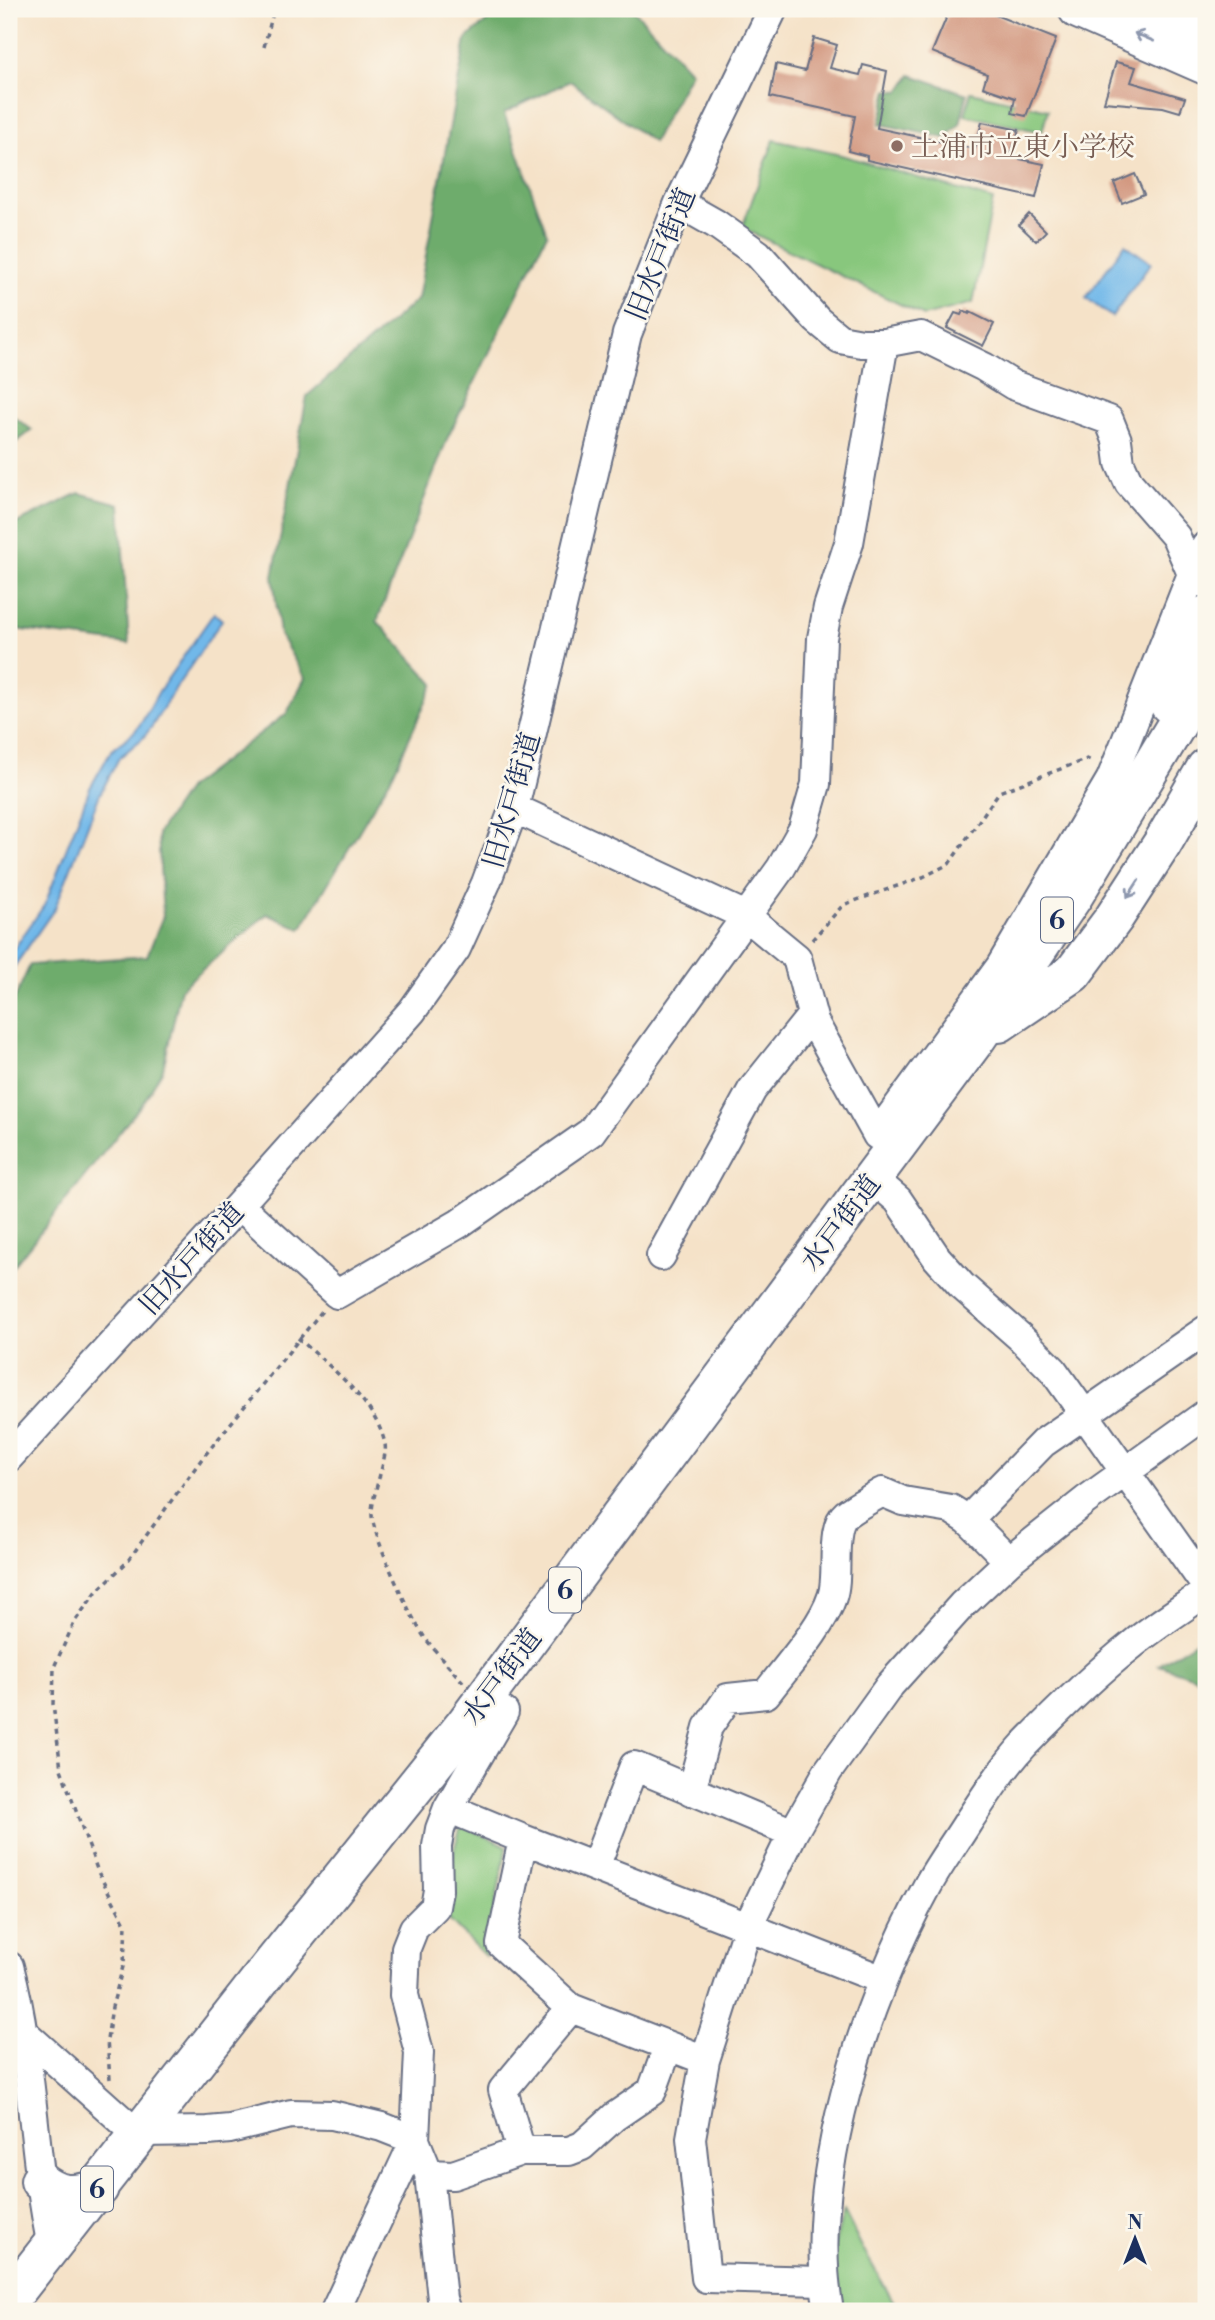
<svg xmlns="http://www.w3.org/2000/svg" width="1215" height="2320" viewBox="0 0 1215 2320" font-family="'Libre Bodoni','Noto Serif JP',serif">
<rect width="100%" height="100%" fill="#fbf7ec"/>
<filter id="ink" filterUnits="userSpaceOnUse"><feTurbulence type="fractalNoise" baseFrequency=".0143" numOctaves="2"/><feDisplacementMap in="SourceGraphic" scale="14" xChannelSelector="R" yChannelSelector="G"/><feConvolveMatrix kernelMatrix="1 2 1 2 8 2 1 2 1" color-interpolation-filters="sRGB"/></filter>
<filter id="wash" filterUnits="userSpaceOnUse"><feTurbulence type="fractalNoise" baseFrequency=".00686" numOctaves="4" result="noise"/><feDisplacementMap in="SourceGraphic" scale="28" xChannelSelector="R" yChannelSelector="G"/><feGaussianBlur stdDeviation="1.57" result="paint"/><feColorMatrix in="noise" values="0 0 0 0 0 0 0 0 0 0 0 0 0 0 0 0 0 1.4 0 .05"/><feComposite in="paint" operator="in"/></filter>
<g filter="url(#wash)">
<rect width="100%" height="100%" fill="#f5e2c8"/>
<path fill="#88c77d" stroke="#527b6e" stroke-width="2" d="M971,92L1048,110L1042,132L965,115Z
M774,140L841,155L993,200L973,303L924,316L742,228Z
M461,1825L507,1846L485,1956L449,1920L448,1872Z
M844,2211L863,2249L899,2311H840L831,2256Z"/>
<path fill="#6eac6c" stroke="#446e65" stroke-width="2" d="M501,9H633L691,72L653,142L570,81L504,113L547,234L448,437L377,621L434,684L393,774L301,929L267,914L181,988L163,1069L145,1100L9,1272V1011L30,965L147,956L163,916L158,833L188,788L287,713L305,678L280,635L273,576L307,396L418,299L466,39Z
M911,75L967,94L960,124L945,138L880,124L888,90L900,91Z
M9,413L32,430L9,448Z
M79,493L120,504L129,644L9,628V527Z
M1206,1635V1681L1159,1665Z"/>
<path fill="#71b8e9" stroke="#4674a4" stroke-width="2" d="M1125,244L1151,263L1112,317L1086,298Z
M214,613L222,620L169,698L153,725L143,738L119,758L100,794L55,908L9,974V956L45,904L90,788L111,751L135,731L143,720L159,691Z"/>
<g id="blocks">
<path fill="#d39981" d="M950,9H980L1056,39L1026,116L1012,113L1015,98L983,87L987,74L932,52Z
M814,38L837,45L830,68L860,75L863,65L887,71L877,128L975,149L982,122L1019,130L1010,157L1044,164L1036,198L867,160V156L848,151L855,116L770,97L776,64L805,71Z
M1116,62L1136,67L1131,82L1185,98L1180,112L1163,107L1104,102Z
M1135,174L1144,194L1122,203L1114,183Z
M1029,214L1046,231L1036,241L1019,225Z
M963,311L969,314L970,312L994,324L983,346L947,328L955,313L961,315Z"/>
</g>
</g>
<g filter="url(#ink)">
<use href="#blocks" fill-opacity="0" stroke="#676e83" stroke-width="2"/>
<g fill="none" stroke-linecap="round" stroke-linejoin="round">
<g stroke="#676e83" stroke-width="32">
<path id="minor" d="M679,203L716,224L758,254L817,320L840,339L862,343H884L921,336L984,367L1013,385L1109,420L1117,440L1120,463L1129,483L1176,537L1192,574L1206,584
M514,808L746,916L797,958L814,1022L877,1135L890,1143
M877,1135L1000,967L1111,779L1192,574L1206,546
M872,1178L898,1200L937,1258L962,1286L1020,1337L1053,1370L1206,1586
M239,1205L337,1294L460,1223L591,1132L781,868L803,829L816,784L822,638L828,607L849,543L884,343
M661,1256L752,1090L812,1015
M9,1457L239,1205L412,1011L456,949L486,883L514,808L627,334L679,203L773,9
M968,1520L1043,1443L1206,1330
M691,1791L708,1727L728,1698L766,1694C786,1667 822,1628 832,1597C840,1575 829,1528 846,1514C856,1506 871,1499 882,1492L903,1501L951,1509L968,1520L1009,1561
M448,1808L523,1839
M595,1867L634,1766L793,1833
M9,1966C33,2056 32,2154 52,2246
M22,2031L126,2124L141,2132L208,2131L230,2129L291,2114L332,2115L382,2127L415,2140L429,2174L442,2299L446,2311
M705,2060L571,2008L501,1944L523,1839L883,1980
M521,2151L503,2090L571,2008
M429,2174L453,2175L521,2151H569L582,2146L614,2117L652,2091L668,2047
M823,2281L706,2278L691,2138L705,2060L748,1926L793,1833L828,1771L890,1685L962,1605L1009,1561L1086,1500L1206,1414
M335,2311L415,2140L419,2052L404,1995L406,1948L414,1928L435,1907L438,1890L437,1846L440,1829L448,1808L504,1712L484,1698
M829,2311C805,2180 865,1999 928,1885C940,1863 955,1843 968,1822C985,1796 1003,1768 1024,1745C1058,1710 1095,1674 1133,1644C1156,1625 1182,1609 1206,1592"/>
</g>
<g stroke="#676e83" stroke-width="42">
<path id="highway" d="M1078,9L1206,65
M1151,9L1206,32
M1169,704L1206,615
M999,1023L1073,973L1114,918L1162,844L1206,768
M40,2181C59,2197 75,2197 99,2188
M9,2300L263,1976L463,1727L976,1039L1074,895L1206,676"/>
</g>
<path stroke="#676e83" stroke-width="3.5" stroke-dasharray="5 5" stroke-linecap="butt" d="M264,47L274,9
M812,940L843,905L923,877L949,864L999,792L1087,759L1094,762
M298,1338C329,1366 376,1402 385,1444C388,1458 371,1494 372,1516C374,1538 411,1619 425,1638C437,1653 450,1668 463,1682
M110,2079L107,2040L112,2007L124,1963L126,1925L98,1872L61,1769L53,1704L54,1667L75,1621L97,1591L127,1562L201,1460L322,1311"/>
<use href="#minor" stroke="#fff" stroke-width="28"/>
<use href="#highway" stroke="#fff" stroke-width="38"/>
</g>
<defs><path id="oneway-shaft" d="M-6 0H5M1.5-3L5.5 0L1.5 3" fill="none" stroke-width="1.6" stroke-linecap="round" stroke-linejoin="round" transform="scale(1.75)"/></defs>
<g stroke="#8d97ae">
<use href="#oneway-shaft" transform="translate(1144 37) rotate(-157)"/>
<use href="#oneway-shaft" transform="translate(1133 889) rotate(123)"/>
</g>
</g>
<circle fill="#8d6e63" stroke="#fbf7ec" stroke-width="2.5" cx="897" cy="146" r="7"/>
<g text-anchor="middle" stroke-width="5" stroke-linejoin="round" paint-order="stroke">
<g fill="#fbf7ec" stroke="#5e6b89" stroke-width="2">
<rect x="1041" y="897.5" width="32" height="45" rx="5"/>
<rect x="549" y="1567.5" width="32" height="45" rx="5"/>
<rect x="81" y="2166.5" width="32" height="45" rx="5"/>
</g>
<g font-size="26" font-weight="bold" fill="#1b2f5e">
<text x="1057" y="929">6</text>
<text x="565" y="1599">6</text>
<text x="97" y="2198">6</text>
</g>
<g font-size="28" fill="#785e54" stroke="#fbf7ec" text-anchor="start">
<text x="911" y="156">土浦市立東小学校</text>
</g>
<g font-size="28" fill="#1b2f5e" stroke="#fbf7ec">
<text transform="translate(660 254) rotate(-68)" y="10">旧水戸街道</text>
<text transform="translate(511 800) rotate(-74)" y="10">旧水戸街道</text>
<text transform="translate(840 1222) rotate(-53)" y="10">水戸街道</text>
<text transform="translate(191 1258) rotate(-48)" y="10">旧水戸街道</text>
<text transform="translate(501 1676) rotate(-53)" y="10">水戸街道</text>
</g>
</g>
<rect width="1215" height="2320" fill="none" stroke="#fbf7ec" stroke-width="35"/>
<g transform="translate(1135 2239)" stroke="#fbf7ec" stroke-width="5" paint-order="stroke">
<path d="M0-5L12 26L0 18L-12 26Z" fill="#1b2f5e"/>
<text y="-10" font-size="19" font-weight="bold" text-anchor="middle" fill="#1b2f5e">N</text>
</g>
</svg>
